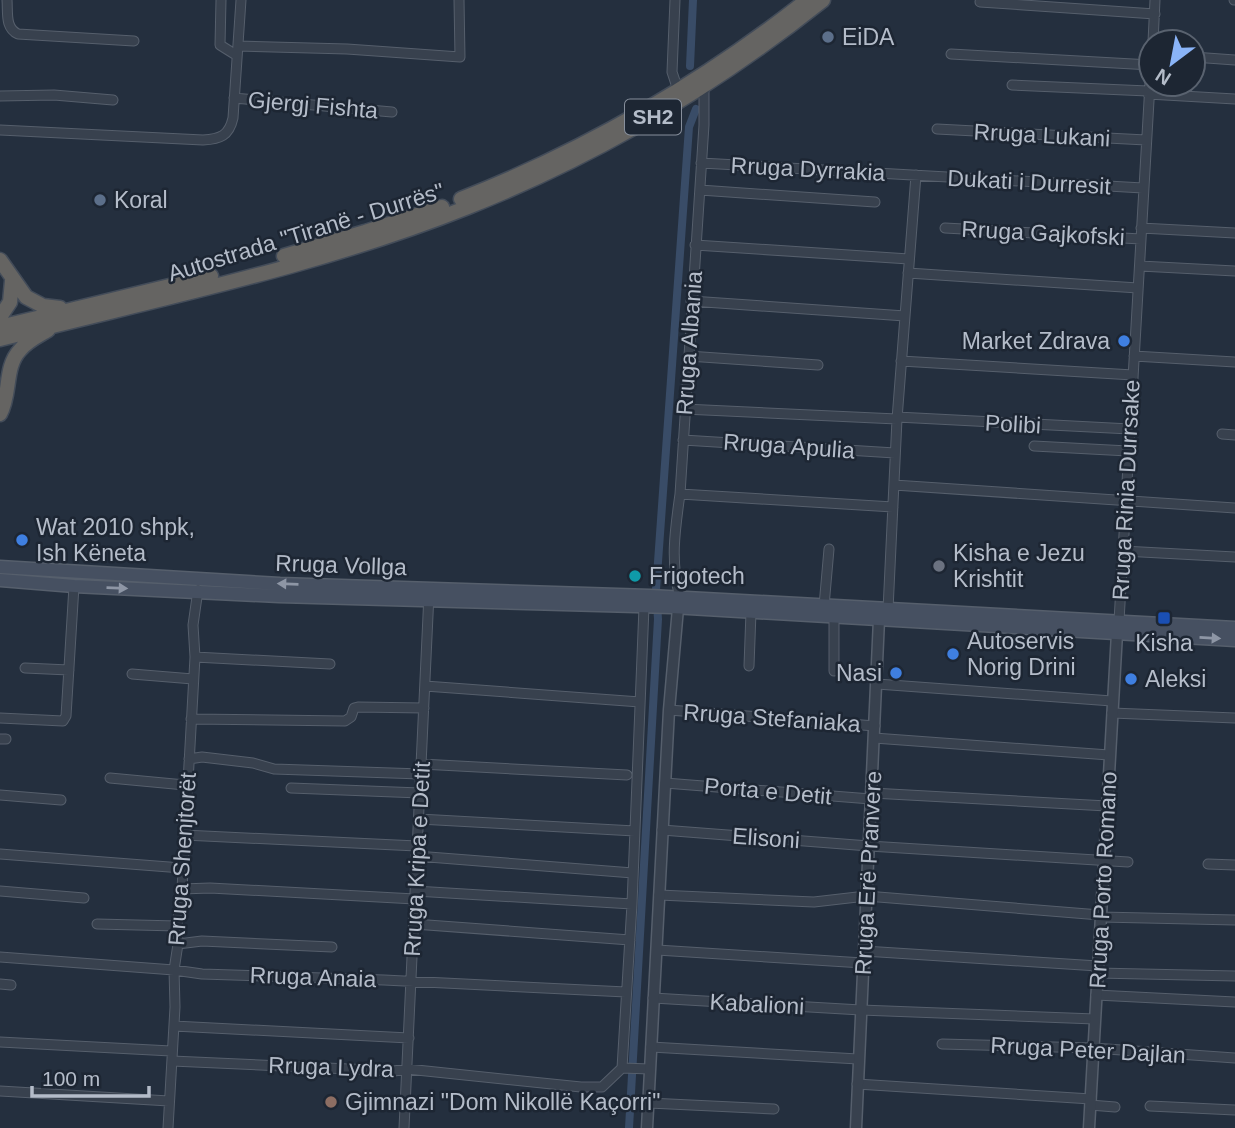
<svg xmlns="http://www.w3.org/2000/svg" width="1235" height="1128" viewBox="0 0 1235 1128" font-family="Arial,sans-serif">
<rect width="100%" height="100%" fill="#242f3e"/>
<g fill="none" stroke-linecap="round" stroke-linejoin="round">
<path stroke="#394c67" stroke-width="8" d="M690,66L693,0
M629,1128L658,619L656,590L689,127L696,109"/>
<g stroke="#565f6c" stroke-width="11">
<path id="minor" d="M7,0C8,13 5,28 18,34L134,41
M221,0L220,45L236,55
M675,0L672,72L678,90
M1234,0H1235
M980,2L1155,14
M1153,42L1155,0
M238,46L347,49L460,57L459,0
M951,54L1151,65
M1193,57L1235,60
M1012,85L1148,91
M1148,94L1235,99
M0,96L54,95L113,100
M234,98L392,112
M937,129L1146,140
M0,130L203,140C220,139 229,136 233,118L241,0
M701,163L1143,188
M700,190L875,202
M945,228L1141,239
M1141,228L1235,233
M695,245L909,259
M1140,266L1235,271
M908,273L1138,288
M691,301L905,316
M688,356L818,365
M1134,356L1235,362
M901,361L1133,375
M684,409L897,419
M897,417L1130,429
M1222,434L1235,435
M683,440L895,453
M1034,446L1128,451
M894,485L1235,508
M680,494L893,507
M1123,551L1235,557
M680,597C670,562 675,530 680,494L704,125V87
M824,606L829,549
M888,610L897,419L916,175
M834,616V671
M1119,621L1151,66
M195,657L330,664
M749,666L751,612
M25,668L69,670
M132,674L193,679
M877,684L1112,701
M425,686L640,702
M669,710L875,726
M1112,713L1235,718
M0,718L63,721L66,716L74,586
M191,719L345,721L351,717L354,708L358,707L424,708
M874,738L1109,755
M0,739H6
M189,759L202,757L253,763L274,769L421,774
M421,764L627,775
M110,778L185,785L187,787
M665,783L871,799
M291,788L420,793
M872,793L1107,806
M0,795L61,800
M419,819L635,831
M662,830L869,846L1128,862
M184,835L417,846
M0,854L182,868
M416,856L633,873
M1208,864L1235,865
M182,889L210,888L415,899
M0,891L84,898
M415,891L632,904
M659,895L814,902L866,896L1100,915
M1101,917L1235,920
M97,924L177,926
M414,924L630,940
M178,944L202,941L332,947
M657,950L863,963
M864,951L1098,966
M0,957L174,970L202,974L384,980L626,992
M1097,973L1235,976
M0,984L11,985
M1096,995L1235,1002
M653,998L861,1010L1095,1019
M174,1026L409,1038
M0,1042L171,1051
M942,1044L1093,1048L1235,1058
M651,1047L858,1059
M172,1061L394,1071L407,1069L581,1087H602L622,1068L650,1069
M622,1068L632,904L644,607
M857,1084L1091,1099
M0,1091L169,1101
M649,1103L774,1109
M1090,1105L1115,1107
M1150,1106L1235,1110
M168,1128L175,1007L174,970L178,944L177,926L182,889L195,657L193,625L198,590
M404,1128L429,594"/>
</g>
<g stroke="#565f6c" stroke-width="13">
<path id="tertiary" d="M647,1128L669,710L678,608
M856,1128L879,619
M1089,1128L1117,633"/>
</g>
<g stroke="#565f6c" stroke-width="15">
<path id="secondary" d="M0,567L280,584L650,596L1235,628
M0,580L74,586L279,596L672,607L1235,640"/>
</g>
<g stroke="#434c59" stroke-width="17">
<path id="trunk" d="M461,199C585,150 702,83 807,0
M284,256L365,232L442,207
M0,260L26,297L43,306L60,308
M0,317L10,302L12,281
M0,327L211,276
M0,339C157,299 318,267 468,207C597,156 715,86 823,0
M0,414C11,394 4,367 20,350C27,341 38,336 48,330"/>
</g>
<use href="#minor" stroke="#38414e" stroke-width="9"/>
<use href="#tertiary" stroke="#38414e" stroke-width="10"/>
<use href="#secondary" stroke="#465061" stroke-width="12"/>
<use href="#trunk" stroke="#656462" stroke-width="14"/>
</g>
<defs><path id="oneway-solid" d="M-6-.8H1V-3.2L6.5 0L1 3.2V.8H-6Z" transform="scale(1.75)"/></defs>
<g fill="#8e96a5">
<use href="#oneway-solid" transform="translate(288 584) rotate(-178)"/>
<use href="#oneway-solid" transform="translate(117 588) rotate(2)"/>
<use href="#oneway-solid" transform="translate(1210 638) rotate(3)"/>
</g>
<g fill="#5c6f8a" stroke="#1d2633" stroke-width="2.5">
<circle cx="828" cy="37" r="7"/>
<circle cx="100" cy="200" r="7"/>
</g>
<g fill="#3f7fe0" stroke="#1d2633" stroke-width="2.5">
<circle cx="1124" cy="341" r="7"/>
<circle cx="22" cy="540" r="7"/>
<circle cx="953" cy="654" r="7"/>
<circle cx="896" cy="673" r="7"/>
<circle cx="1131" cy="679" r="7"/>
</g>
<circle fill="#6b7280" stroke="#1d2633" stroke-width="2.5" cx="939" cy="566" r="7"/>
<circle fill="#0f9aa8" stroke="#1d2633" stroke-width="2.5" cx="635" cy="576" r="7"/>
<rect fill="#1a4fb4" stroke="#1d2633" stroke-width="2.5" x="1157" y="611" width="14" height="14" rx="3.5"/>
<circle fill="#8d6e63" stroke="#1d2633" stroke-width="2.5" cx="331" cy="1102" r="7"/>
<g text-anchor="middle" stroke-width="5" stroke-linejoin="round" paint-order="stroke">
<rect fill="#1d2633" stroke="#878f9c" stroke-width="2" x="625" y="99.5" width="56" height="35" rx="5"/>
<g font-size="21" font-weight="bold" fill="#b4bcc9">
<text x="653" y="124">SH2</text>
</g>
<g font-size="23" fill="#b4bcc9" stroke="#1d2633" text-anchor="start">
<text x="842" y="45">EiDA</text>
<text x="114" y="208">Koral</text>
<text x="1110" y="349" text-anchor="end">Market Zdrava</text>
<text x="36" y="535">Wat 2010 shpk,<tspan x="36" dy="26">Ish Këneta</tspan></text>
<text x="953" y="561">Kisha e Jezu<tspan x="953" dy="26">Krishtit</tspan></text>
<text x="649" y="584">Frigotech</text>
<text x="967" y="649">Autoservis<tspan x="967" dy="26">Norig Drini</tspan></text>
<text x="1164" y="651" text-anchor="middle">Kisha</text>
<text x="882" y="681" text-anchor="end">Nasi</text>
<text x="1145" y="687">Aleksi</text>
<text x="345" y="1110">Gjimnazi "Dom Nikollë Kaçorri"</text>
</g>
<g font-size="23" fill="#b4bcc9" stroke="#1d2633">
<text transform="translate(313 105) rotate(5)" y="8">Gjergj Fishta</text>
<text transform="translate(1042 135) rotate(3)" y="8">Rruga Lukani</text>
<text transform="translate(808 169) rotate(3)" y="8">Rruga Dyrrakia</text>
<text transform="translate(1029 182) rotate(3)" y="8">Dukati i Durresit</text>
<text transform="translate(306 232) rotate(-17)" y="8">Autostrada "Tiranë - Durrës"</text>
<text transform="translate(1043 233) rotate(3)" y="8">Rruga Gajkofski</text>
<text transform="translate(689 343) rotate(-86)" y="8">Rruga Albania</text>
<text transform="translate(1013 424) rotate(3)" y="8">Polibi</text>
<text transform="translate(789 446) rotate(4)" y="8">Rruga Apulia</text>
<text transform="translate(1126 490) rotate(-87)" y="8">Rruga Rinia Durrsake</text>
<text transform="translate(341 565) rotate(2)" y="8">Rruga Vollga</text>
<text transform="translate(772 718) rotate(4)" y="8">Rruga Stefaniaka</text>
<text transform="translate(768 791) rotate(5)" y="8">Porta e Detit</text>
<text transform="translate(766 838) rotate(4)" y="8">Elisoni</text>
<text transform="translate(182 859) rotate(-86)" y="8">Rruga Shenjtorët</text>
<text transform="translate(417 859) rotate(-87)" y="8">Rruga Kripa e Detit</text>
<text transform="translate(868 873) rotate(-87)" y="8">Rruga Erë Pranvere</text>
<text transform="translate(1103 880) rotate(-87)" y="8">Rruga Porto Romano</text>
<text transform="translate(313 977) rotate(2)" y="8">Rruga Anaia</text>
<text transform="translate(757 1004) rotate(3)" y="8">Kabalioni</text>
<text transform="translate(1088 1050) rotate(3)" y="8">Rruga Peter Dajlan</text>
<text transform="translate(331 1067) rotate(2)" y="8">Rruga Lydra</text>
</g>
</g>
<g transform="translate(1172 63) rotate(212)"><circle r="33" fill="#1d2633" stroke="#59626f" stroke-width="2"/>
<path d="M0-5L12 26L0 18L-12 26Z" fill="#8ab4f8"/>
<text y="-10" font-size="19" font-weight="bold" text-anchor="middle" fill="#b4bcc9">N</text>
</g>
<path d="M32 1086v10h117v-10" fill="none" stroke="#b4bcc9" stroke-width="3.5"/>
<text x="42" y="1086" font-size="21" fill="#b4bcc9" stroke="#1d2633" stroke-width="5" paint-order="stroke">100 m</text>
</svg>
